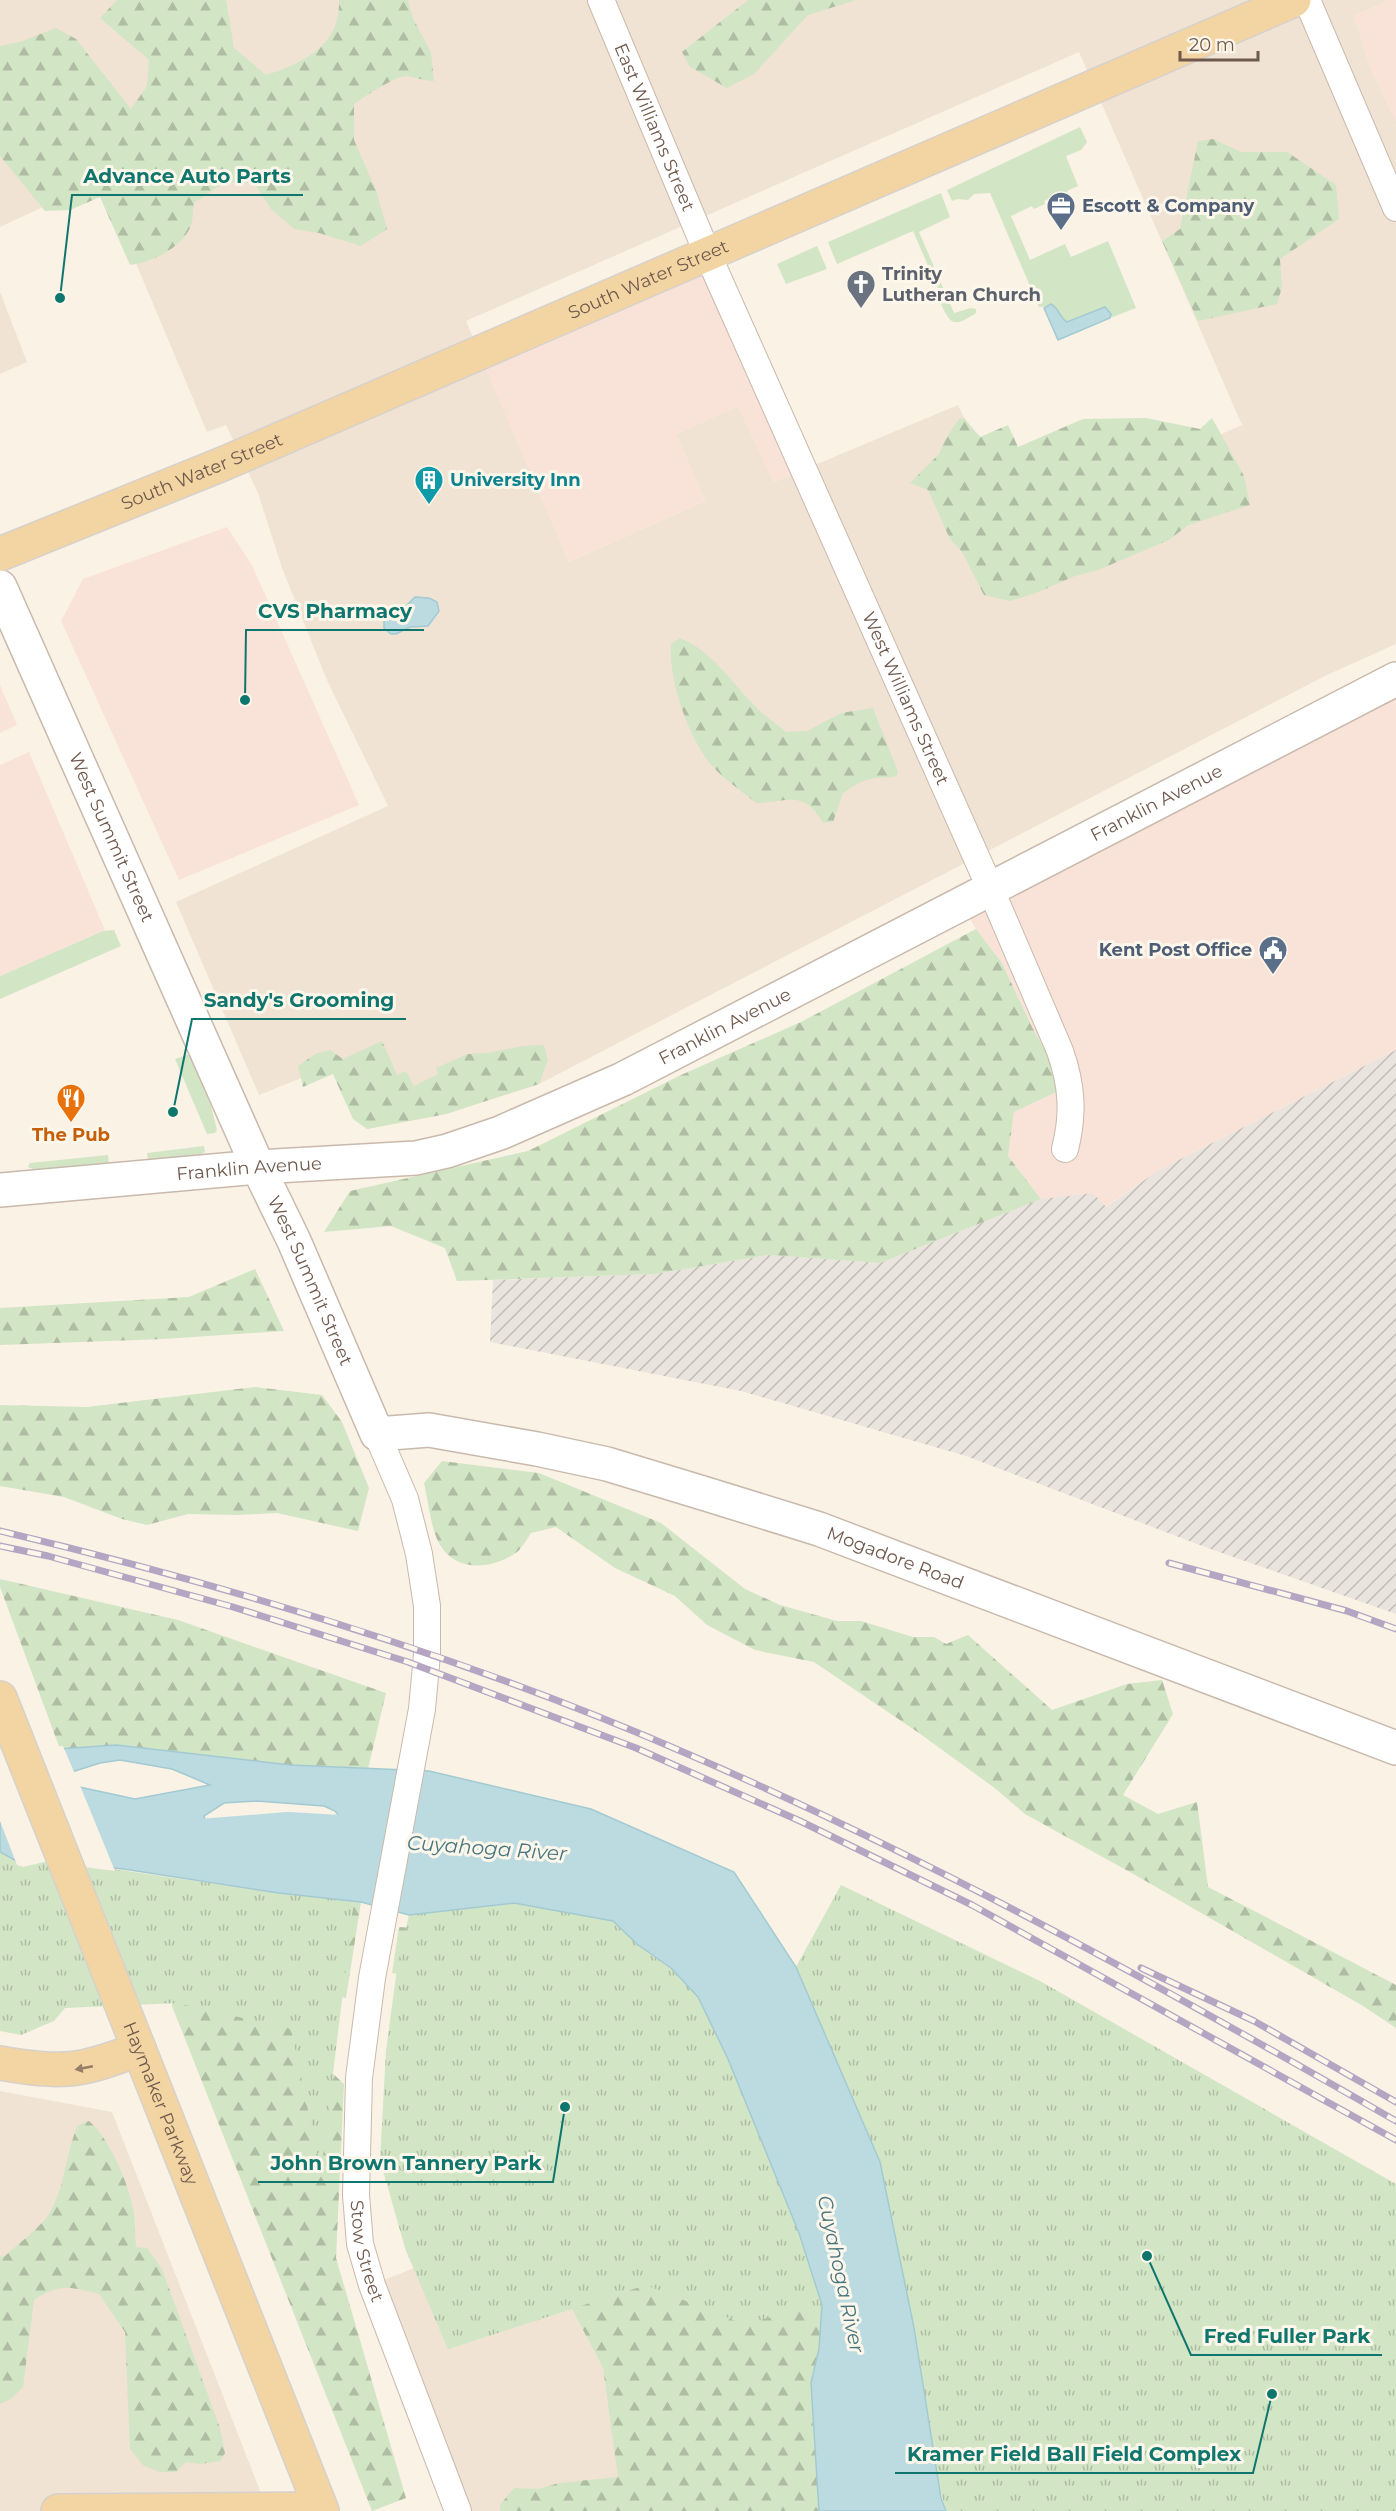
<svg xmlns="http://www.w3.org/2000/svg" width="1396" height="2511" viewBox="0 0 1396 2511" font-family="Montserrat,sans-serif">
<defs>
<pattern id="industrial-furrows" width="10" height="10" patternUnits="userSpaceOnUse" patternTransform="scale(1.5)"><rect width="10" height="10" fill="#eae4de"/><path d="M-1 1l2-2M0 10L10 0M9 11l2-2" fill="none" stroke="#c2bcb6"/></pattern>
<pattern id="forest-firs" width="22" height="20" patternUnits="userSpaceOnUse" patternTransform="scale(1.5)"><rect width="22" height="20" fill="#d2e5c5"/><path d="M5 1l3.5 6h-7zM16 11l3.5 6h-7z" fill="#afbda2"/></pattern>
<pattern id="park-tufts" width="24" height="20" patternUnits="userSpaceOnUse" patternTransform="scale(1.5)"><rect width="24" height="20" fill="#d2e5c5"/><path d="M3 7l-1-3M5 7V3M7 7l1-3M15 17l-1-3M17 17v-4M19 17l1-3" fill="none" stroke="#afbda2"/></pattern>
</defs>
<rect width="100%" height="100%" fill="#faf2e5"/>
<path fill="#f0e3d4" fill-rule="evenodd" d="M0,0H1389L1354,16L1370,66L1396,122V644L1327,675L539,1084L446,1114L367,1129L336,1064L259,1095L176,902L388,806L326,678L282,568L258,493L226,425L207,432L101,180L0,227ZM1079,52L1242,425L1014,525L958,405L774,482L738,406L676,434L705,501L569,562L466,321Z
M0,292L27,362L0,374Z
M0,2091L112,2112L268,2511H0Z
M414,2268L448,2349L572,2309L603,2368L624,2511H458L372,2285Z"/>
<path fill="#f9e3d9" d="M1389,0H1396V122L1370,66L1354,16Z
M705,259L799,471L774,482L738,407L676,434L705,501L569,562L481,358Z
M227,527L252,565L359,805L179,880L61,621L83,579Z
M0,685L17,725L0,733Z
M1396,686V1050L1159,1170L1105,1207L1093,1193L1041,1199L1008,1156L1014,1112L1059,1091L1049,1057L1032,1027L1002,963L976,929L964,909Z
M29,752L105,930L0,976V765Z"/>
<path fill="url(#industrial-furrows)" d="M1396,1050V1614L1205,1547L966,1456L741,1391L490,1342L493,1280L655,1274L768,1255L880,1263L1041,1199L1093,1193L1106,1207L1159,1170Z"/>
<path fill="#d2e5c5" d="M1080,127L1087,142L1081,150L1066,156L1078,186L1067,191L1068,194L1060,198L1058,195L1044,201L1045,204L1034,209L1032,206L1011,216L1030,260L1065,244L1071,257L1108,241L1136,308L1110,318L1111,314L1105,307L1067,322C1049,310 1066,304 1039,307L990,193L974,194L968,200L957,199L952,201L947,190Z
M941,193L950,217L919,232L954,313L971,308L976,309V313C953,328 951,325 940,302L943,300L913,231L837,264L828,242Z
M817,246L827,269L786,284L777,264Z
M114,930L121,946L0,999V976L103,931Z
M190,1054L211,1106L217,1130L215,1133L207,1134L175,1059Z
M204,1146L205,1152L200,1155L148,1160L147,1153Z
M108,1155L109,1165L38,1171L28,1167L30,1163Z"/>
<path fill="url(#forest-firs)" d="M117,0H226L234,48L266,75C303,63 341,46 339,0H408L413,18L431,53L434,81C425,81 411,76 405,76C394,77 364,97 354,104V140L376,190L387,229L361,246L319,233L294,229L271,209L254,183L225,182L194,203C193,211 193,223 189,230C176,251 152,262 130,265L100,197L70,210L45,211L0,156V46L20,42L56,28L76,39L131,109L147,86L149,60L100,18Z
M748,0H856L808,15L754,74L727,88L690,67L682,52Z
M1213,139L1241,152H1287L1336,185L1339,219L1280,259L1282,287L1277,304L1198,321L1162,241L1180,229L1198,141Z
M964,418L980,437L1008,425L1018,447L1083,419L1146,418L1200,429L1212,418L1244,476L1250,505L1188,525L1169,540L1098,570L1075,576L1036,593L1010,601L984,595L962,552L950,539L928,490L910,483L939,454L946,438L959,419Z
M680,638C712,652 727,676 750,701C760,712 774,722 786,732L807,731L841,713L873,708L898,772L897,776C889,778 884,777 876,778C864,779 853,786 843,793L833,822L823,823C803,789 789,802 756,803C742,791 725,780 713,767C689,740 668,679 671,644Z
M976,929L1002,963L1032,1027L1049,1057L1059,1091L1014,1112L1008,1156L1041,1199L880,1263L768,1255L655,1274L457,1281L445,1248L391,1226L324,1232L350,1191L528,1151L681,1075L801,1022Z
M382,1041L397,1075L406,1071L414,1086L438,1074L436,1068L468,1054L487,1053L523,1046L544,1045L548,1060L539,1084L446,1114L367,1129L353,1119L333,1074L303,1087L298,1066L315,1054L330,1050L343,1059Z
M255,1269L284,1331L163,1339L0,1345V1308L189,1297Z
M255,1387L322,1395L342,1422L369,1488L358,1531L277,1513L239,1515L188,1514L147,1525L122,1519L64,1497L0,1486V1405L87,1407Z
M442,1461L539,1473L661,1523L745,1589L780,1605L837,1621H861L913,1637H934L946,1644L968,1635L1052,1710L1127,1684L1162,1680L1173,1714L1123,1795L1158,1814L1197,1802L1208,1887L1396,1985V2028L1363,2006L1137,1876L1025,1814L996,1789L919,1733L814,1662L755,1650L707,1625L675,1596L615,1568L556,1527L531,1533C527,1539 523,1547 517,1552C493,1570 455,1573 439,1543C431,1529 428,1500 424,1483Z
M0,1579L178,1620L386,1693L368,1769L290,1765L116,1745L60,1749L0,1587Z
M279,1893L361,1902L346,1998L307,1989L312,2054L344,2084L336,2258L406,2498L372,2511L172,2006L184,1910Z
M399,1927L469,1932L822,2305L819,2349L811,2383L819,2511H500V2505L514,2488L538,2489L559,2483L618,2477L603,2368L572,2309L448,2349L405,2248L417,2225L469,1986L392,1973Z
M89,2121C110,2139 130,2186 134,2214C135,2225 135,2236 136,2247L147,2248L162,2269L220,2428L225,2453L220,2461L200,2464L186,2462L176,2472H160L144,2466L130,2449L125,2332L99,2294C73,2287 57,2283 34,2300L23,2387L11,2399L0,2404V2257L5,2256C18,2244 41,2227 49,2214C66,2186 65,2153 78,2125Z"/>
<path fill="url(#park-tufts)" d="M0,1852L22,1864L44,1859L279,1893L354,1901L321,2172L291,2029L177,2003L65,2008L54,2021L21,2035L0,2031Z
M841,1885L1040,1981L1396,2184V2511H946L796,1967Z
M514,1903L613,1921L637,1944L671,1968L698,1997L728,2059L764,2145L799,2233L822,2305L743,2324L646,2285L448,2349L405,2248L380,2160L386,2051L397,1968L409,1915Z"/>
<path fill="#bbdbe1" stroke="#a3cad2" stroke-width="1.5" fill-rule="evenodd" d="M1051,304C1059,308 1059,317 1067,322L1105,307L1111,314L1110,318L1058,340L1044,308Z
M415,597L429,598L437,602L439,611L428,626L410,627L396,634H391L384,628V619L402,610Z
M116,1745L290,1765L429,1771L591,1809L734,1872L796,1967L880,2162L914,2328L941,2498L946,2511H819L811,2383L819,2349L822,2305L799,2233L728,2059L698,1997L671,1968L637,1944L613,1921L514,1903L409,1915L361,1902L279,1893L130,1870L44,1859L22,1864L0,1852V1753ZM120,1760L172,1769L210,1785L135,1799L47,1780L100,1763ZM257,1801L324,1806L335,1811L347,1826C316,1836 279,1846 246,1841C233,1839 219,1832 207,1828L204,1816L224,1803Z"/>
<path fill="#faf2e5" d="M63,1746L75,1774L58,1779L79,1783L115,1871L44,1862L23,1867L17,1865L0,1821V1750Z"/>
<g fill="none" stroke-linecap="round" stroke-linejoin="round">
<path stroke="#bbdbe1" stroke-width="46" d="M175,1844L288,1835L373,1840"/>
<g stroke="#c9b9ac" stroke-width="28">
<g id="minor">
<path id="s1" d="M601,0L708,255L991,890L1060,1051C1072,1085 1074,1114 1065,1149"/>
<path d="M1307,0L1396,208"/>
<path id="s2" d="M377,1434L405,1499L419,1554L427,1606V1654L422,1709L372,1978L359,2078L356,2195L360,2244L372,2285L458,2511"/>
</g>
</g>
<g stroke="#c9b9ac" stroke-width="36">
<g id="tertiary">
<path id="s3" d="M0,587L258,1167L294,1241L377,1434L429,1430L537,1449L607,1464L706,1494L819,1529L1396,1748"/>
<path id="s4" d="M0,1190L258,1167L416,1158L447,1151L500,1133L623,1079L1396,679"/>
</g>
</g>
<g stroke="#d7d1cd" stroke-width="36">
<g id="primary">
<path id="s5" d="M0,554L225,463L1294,0"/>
<path id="s6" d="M0,1698L322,2511"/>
<path d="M0,2063C62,2074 80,2072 139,2049"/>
<path d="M58,2511L321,2509"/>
</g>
</g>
<use href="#minor" stroke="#fff" stroke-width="26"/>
<use href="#tertiary" stroke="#fff" stroke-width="33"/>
<use href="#primary" stroke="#f2d5a3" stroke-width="33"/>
<g stroke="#b4a5c2" stroke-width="7">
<path id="rail" d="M0,1531C235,1587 468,1658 690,1755C934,1860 1166,1989 1396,2121
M0,1546L48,1556L233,1607L408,1662L636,1748L800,1821L972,1905L1396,2140
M1169,1563L1347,1611L1396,1629
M1141,1968L1254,2021L1396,2102"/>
</g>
<use href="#rail" stroke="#fdf6ea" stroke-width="4.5" stroke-dasharray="14" stroke-linecap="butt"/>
</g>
<defs><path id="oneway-solid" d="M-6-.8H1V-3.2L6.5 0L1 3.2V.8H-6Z" transform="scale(1.5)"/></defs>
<use fill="#967e67" href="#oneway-solid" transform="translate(84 2068) rotate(169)"/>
<defs>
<g id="office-pin" transform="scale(1.5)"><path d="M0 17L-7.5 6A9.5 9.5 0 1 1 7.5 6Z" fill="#5c6f8a" stroke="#fdf6ea"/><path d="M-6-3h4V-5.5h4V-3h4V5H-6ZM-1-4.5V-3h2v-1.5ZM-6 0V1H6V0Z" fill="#fff"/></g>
<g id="church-pin" transform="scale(1.5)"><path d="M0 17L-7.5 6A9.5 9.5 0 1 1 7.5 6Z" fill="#6b7280" stroke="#fdf6ea"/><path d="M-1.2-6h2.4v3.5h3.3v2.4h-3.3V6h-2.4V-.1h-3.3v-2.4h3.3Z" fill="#fff"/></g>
<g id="building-pin" transform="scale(1.5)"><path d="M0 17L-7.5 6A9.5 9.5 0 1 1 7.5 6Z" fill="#0f9aa8" stroke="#fdf6ea"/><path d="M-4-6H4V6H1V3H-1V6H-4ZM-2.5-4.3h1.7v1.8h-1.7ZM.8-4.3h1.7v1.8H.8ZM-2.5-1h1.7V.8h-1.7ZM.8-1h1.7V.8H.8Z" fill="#fff"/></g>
<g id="civic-pin" transform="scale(1.5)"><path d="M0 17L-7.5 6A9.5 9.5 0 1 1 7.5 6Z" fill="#5c6f8a" stroke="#fdf6ea"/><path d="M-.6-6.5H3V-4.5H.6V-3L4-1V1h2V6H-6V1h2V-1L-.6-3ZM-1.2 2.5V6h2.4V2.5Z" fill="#fff"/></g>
<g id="restaurant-pin" transform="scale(1.5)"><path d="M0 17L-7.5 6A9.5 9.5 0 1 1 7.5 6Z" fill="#e8710a" stroke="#fdf6ea"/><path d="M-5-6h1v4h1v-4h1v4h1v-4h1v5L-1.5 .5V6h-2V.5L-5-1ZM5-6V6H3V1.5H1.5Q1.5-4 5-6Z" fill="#fff"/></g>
</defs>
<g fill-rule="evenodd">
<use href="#office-pin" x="1061" y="206"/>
<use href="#church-pin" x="861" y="284"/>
<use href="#building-pin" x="429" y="480"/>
<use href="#civic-pin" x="1273" y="950"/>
<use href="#restaurant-pin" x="71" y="1098"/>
</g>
<g text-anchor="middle" stroke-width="6" stroke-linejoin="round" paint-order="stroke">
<g font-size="18" fill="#6f594d" stroke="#fdf6ea">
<text dy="6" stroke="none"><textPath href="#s1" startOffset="138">East Williams Street</textPath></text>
<text dy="6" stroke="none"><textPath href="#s5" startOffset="704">South Water Street</textPath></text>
<text dy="6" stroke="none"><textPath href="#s5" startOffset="218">South Water Street</textPath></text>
<text dy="6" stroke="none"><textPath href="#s1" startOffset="762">West Williams Street</textPath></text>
<text dy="6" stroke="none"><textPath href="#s4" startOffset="1240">Franklin Avenue</textPath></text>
<text dy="6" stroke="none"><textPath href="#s3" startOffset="274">West Summit Street</textPath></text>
<text dy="6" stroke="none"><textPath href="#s4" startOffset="754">Franklin Avenue</textPath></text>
<text dy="6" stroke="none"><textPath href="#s4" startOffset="250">Franklin Avenue</textPath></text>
<text dy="6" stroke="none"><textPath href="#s3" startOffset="760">West Summit Street</textPath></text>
<text dy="6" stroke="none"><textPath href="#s3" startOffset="1464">Mogadore Road</textPath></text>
<text dy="6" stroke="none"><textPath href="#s6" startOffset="436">Haymaker Parkway</textPath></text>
<text dy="6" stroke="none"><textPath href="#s2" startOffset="832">Stow Street</textPath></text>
</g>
<g font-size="18" font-weight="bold" fill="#4e5e75" stroke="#fdf6ea" text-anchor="start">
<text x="1082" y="212">Escott &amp; Company</text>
<text x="1252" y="956" text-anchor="end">Kent Post Office</text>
</g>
<g font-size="18" font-weight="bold" fill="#5b616d" stroke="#fdf6ea" text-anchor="start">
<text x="882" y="280">Trinity<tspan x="882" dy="21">Lutheran Church</tspan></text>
</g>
<g font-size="18" font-weight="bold" fill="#0d838f" stroke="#fdf6ea" text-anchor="start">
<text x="450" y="486">University Inn</text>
</g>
<g font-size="18" font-weight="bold" fill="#c56008" stroke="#fdf6ea">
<text x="71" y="1141">The Pub</text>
</g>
<g font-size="20" font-style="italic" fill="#497780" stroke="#fdf6ea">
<text transform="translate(487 1848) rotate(4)" y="7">Cuyahoga River</text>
<text transform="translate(841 2274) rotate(78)" y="7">Cuyahoga River</text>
</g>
</g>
<path fill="none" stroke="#0f766e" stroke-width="2" d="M60 298L72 195H303M245 700L246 630H424M173 1112L192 1019H406M565 2107L553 2182H258M1147 2256L1191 2355H1382M1272 2394L1253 2473H895"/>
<g fill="#0f766e" stroke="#fdf6ea" stroke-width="2">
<circle cx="60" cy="298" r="6"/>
<circle cx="245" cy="700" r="6"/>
<circle cx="173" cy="1112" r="6"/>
<circle cx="565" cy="2107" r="6"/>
<circle cx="1147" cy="2256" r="6"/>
<circle cx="1272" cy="2394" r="6"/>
</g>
<g font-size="20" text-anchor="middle" font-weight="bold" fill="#0f766e" stroke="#fdf6ea" stroke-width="6" stroke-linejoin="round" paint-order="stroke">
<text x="187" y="183">Advance Auto Parts</text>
<text x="335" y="618">CVS Pharmacy</text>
<text x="299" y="1007">Sandy's Grooming</text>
<text x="406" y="2170">John Brown Tannery Park</text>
<text x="1287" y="2343">Fred Fuller Park</text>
<text x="1074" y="2461">Kramer Field Ball Field Complex</text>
</g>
<path d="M1180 51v9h78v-9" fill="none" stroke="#6f594d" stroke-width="3"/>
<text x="1189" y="51" font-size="18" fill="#6f594d" stroke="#fdf6ea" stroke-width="4.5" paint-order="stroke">20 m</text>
</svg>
